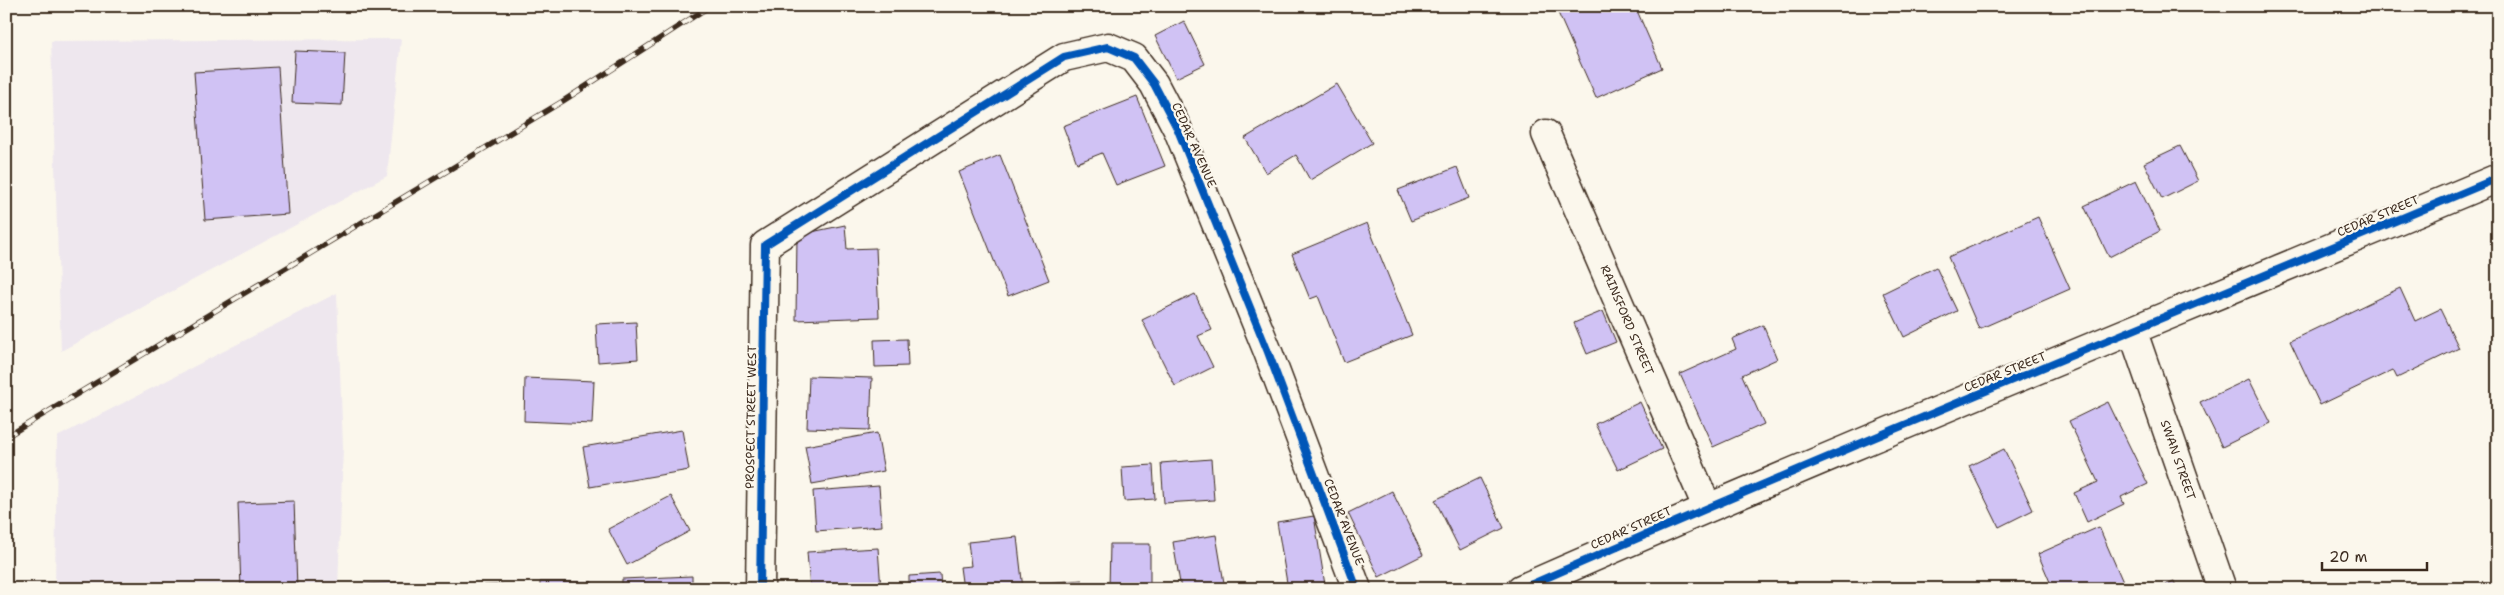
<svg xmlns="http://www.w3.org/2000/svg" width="2504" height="595" viewBox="0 0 2504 595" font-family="'Shantell Sans',sans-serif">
<rect width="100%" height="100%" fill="#fbf7ec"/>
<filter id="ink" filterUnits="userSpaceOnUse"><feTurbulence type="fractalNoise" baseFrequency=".02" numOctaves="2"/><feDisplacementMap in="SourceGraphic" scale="10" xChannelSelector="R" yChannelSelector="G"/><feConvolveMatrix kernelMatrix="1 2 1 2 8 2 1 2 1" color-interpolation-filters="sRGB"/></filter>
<g filter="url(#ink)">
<path fill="#eee7ee" d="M401,39L387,176L61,351L51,41Z
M337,293L343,447L338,589H55L57,437Z"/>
<path fill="#d0c2f4" stroke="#3b2a1e" d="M1555,6H1635L1662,68L1596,98Z
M1184,21L1205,64L1176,78L1155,36Z
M295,51L345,53L342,105L292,103Z
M278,67L288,214L205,220L194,72Z
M1337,84L1372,143L1310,180L1296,155L1266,173L1245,138Z
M1137,97L1165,166L1116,185L1102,153L1077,163L1063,126Z
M2180,146L2198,181L2162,199L2144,163Z
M1000,155L1049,280L1008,296L959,172Z
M1457,167L1469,198L1411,221L1398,190Z
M2136,181L2160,231L2109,257L2084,206Z
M2038,217L2070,289L1979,329L1948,257Z
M1367,223L1412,335L1344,362L1318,296L1310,299L1292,254Z
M845,225L847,249L876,248L879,317L796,320L797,235Z
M1936,267L1957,311L1904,337L1883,293Z
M2400,288L2415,321L2440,309L2459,348L2397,378L2393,370L2320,405L2290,341Z
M1195,294L1212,330L1198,336L1213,367L1175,386L1142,320Z
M1603,311L1616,342L1587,354L1574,323Z
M636,322L638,359L598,362L596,324Z
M1763,325L1777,359L1742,375L1764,424L1713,447L1680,374L1736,349L1732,339Z
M907,339L908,366L875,367L874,340Z
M809,376L872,378L870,430L807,428Z
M525,378L594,381L592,424L524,421Z
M2249,379L2271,423L2222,447L2200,402Z
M1640,402L1662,449L1618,470L1595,424Z
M2108,402L2148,484L2121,497L2124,504L2087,522L2074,493L2098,482L2069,421Z
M682,430L689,470L590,487L583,447Z
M877,433L884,471L812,484L805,446Z
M2004,449L2033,510L1999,527L1969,466Z
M1211,459L1214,500L1164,503L1161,463Z
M1153,465L1155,499L1124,501L1122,467Z
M1480,478L1504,528L1460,550L1435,500Z
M879,486L882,526L816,531L813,491Z
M1392,491L1423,555L1379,577L1348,513Z
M671,496L690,531L627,565L608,529Z
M294,501L297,589H241L238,503Z
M1314,516L1325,585L1288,589L1277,522Z
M2099,527L2126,589H2053L2038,554Z
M1216,535L1225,589H1181L1173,542Z
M1017,537L1023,589H963L960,567L971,566L968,542Z
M1110,544H1150V589H1109Z
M878,548L881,589H810L807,552Z
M940,574L941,589H909V576Z
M692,576V589H622V579Z
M1082,580L1083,589H1033L1032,584Z
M2174,581L2177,589H2156Z
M405,582L406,589H363V584Z
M540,582H592V589H540Z
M503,585V589H463V586Z"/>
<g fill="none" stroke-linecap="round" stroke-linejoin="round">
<g stroke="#3b2a1e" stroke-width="31">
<path id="street" d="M1546,134L1707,507
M2133,332L2222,589
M760,589L765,245L1064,57L1108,47L1134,58L1154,84L1178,130L1268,352L1357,589
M1521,589C1844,447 2172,315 2498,178"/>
</g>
<use href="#street" stroke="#fbf7ec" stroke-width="28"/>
<g stroke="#3b2a1e" stroke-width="5.5">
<path id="rail" d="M6,437L563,101L710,6"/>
</g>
<use href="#rail" stroke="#fbf7ec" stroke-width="4" stroke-dasharray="11" stroke-linecap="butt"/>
<g stroke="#fbf7ec" stroke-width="11">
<path id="cycleway" d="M760,589L765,245L1064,57L1108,47L1134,58L1154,84L1178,130L1268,352L1357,589
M1521,589C1844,447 2172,315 2498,178"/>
</g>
<use href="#cycleway" stroke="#0057b8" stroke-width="8"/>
</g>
</g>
<g text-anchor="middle" stroke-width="4.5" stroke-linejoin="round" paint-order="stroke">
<g font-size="12" fill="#3b2a1e" stroke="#fbf7ec">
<text transform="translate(1194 145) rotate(66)" y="4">CEDAR AVENUE</text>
<text transform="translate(2378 216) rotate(-23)" y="4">CEDAR STREET</text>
<text transform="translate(1627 320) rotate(67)" y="4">RAINSFORD STREET</text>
<text transform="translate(2005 372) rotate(-22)" y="4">CEDAR STREET</text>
<text transform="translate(751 417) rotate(-89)" y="4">PROSPECT STREET WEST</text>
<text transform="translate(2178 460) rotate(71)" y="4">SWAN STREET</text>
<text transform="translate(1344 522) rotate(69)" y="4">CEDAR AVENUE</text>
<text transform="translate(1631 528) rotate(-24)" y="4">CEDAR STREET</text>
</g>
</g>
<rect width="2504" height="595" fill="none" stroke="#fbf7ec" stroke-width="25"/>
<rect x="12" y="12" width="2479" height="570" fill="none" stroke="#3b2a1e" stroke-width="2" filter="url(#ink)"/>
<path d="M2322 562v8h105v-8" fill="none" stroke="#3b2a1e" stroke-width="2.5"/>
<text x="2329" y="562" font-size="15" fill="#3b2a1e" stroke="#fbf7ec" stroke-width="4" paint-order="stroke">20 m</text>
</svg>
